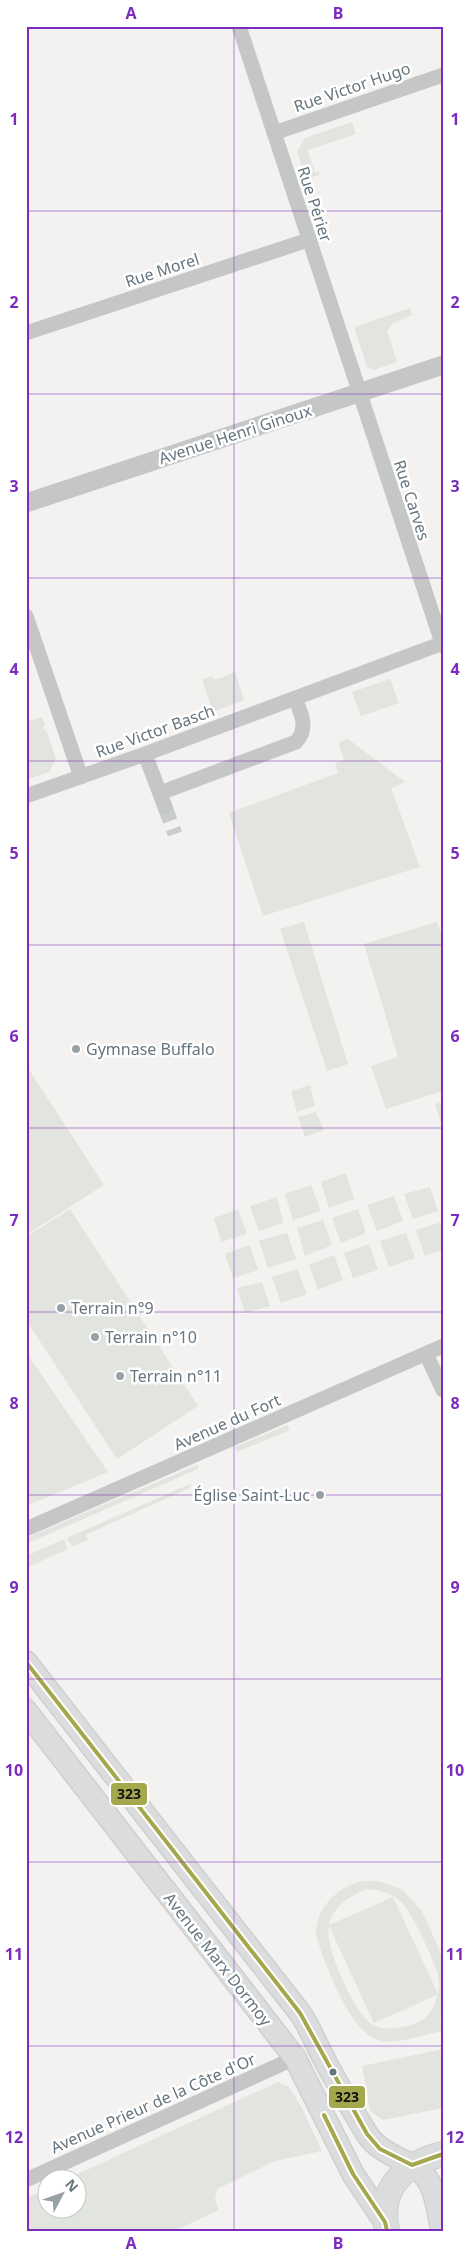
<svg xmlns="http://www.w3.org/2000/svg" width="469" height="2257" viewBox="0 0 469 2257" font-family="'Noto Sans',sans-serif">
<rect width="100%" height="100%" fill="#f3f2f1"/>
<path fill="#e1e4df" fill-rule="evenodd" d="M352,122L356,134L308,150L315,173L319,172V175L306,179L297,152L305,138Z
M410,308L412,315L393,323L387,331L397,362L374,370L367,367L354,327Z
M235,672L244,700L213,712L202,679L212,676L213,679H219Z
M390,679L399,703L361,716L352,692Z
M42,717L45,725L43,726L44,730H46L56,758L49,772L26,780V722Z
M348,739L405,782L391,788L420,867L263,916L229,813L338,773L335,763L344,760L338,743Z
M304,922L348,1064L327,1071L280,929Z
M437,922L443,940V1091L386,1109L371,1066L398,1057L364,944Z
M26,1065L104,1185L26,1235Z
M310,1085L315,1106L297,1112L291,1091Z
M443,1102V1129L435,1104Z
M316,1112L324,1130L305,1137L298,1117Z
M346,1173L354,1199L329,1208L321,1182Z
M311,1185L321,1211L293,1220L285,1194Z
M430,1187L438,1211L413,1219L404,1194Z
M394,1196L403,1221L377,1231L367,1205Z
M277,1197L283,1223L259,1231L250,1206Z
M70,1209L198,1406L117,1459L26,1320V1237Z
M238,1209L247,1234L221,1242L214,1218Z
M358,1209L366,1233L341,1243L332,1218Z
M323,1220L332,1245L305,1256L297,1228Z
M442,1222L443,1250L425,1256L416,1230Z
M287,1233L296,1259L268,1268L259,1241Z
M406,1233L415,1258L389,1267L380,1241Z
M369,1244L378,1270L353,1278L344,1253Z
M250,1245L258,1270L233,1278L225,1254Z
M334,1255L343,1280L318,1290L309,1265Z
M297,1269L307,1294L281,1303L272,1277Z
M262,1282L270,1306L245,1313L237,1288Z
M26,1352L108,1472L26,1506Z
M287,1425L290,1430L237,1452L235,1447Z
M197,1465L199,1466L198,1469L26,1544V1538Z
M190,1484L191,1487L86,1535L88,1540L72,1547L67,1538Z
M64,1539L68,1549L26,1568V1556Z
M26,1676L287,2012H284L26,1681Z
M26,1691L275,2012L272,2011L26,1696Z
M363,1881H379L403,1890L422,1911L443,1958V2014L439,2019H443V2031C426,2034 398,2044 382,2041C369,2038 358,2027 351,2015C341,2001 316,1946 316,1930C318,1905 340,1886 363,1881ZM367,1889C380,1890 392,1893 402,1903C412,1913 434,1960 438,1975C439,1981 439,1988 438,1994L393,1897L329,1925C333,1906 350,1896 367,1889ZM329,1926L374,2023L437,1995C434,2016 420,2024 401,2027C390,2029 380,2030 371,2023C354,2012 324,1946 329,1926Z
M443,2049V2108L383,2120L370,2111L362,2066Z
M278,2082L289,2087L302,2108L322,2151L275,2161L217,2189L215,2200L219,2210L174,2231H26V2198L47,2189L48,2210H78V2180L67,2179Z"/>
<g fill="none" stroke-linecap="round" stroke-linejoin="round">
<path stroke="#c9ccce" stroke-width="15" stroke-dasharray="15 8" stroke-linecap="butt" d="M165,807L175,834"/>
<g stroke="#cfcfcf" stroke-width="24">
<path id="secondary" d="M26,1662L300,2013C309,2026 314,2039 321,2053C335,2080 351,2108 367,2134C385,2161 420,2159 431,2186C437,2199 439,2216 442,2231
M26,1711L295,2058L353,2174L385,2222"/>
</g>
<g stroke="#cfcfcf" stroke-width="26">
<path id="primary" d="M387,2231C378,2188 404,2163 443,2154"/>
</g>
<path stroke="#c5c7c7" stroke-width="15" d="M239,26L443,646
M274,133L443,75
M26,333L308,240
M26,616L81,777
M145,754L165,807
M160,793L296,742C309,728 301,713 295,698
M26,796L145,754L443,643
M426,1354L443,1390
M26,1529L443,1346
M26,2180L295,2058"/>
<path stroke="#c5c7c7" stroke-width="19" d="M26,503L443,365"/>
<use href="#secondary" stroke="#dbdcdd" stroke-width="21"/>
<use href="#primary" stroke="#dbdcdd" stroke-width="24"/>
<g stroke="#fff" stroke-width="8">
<path id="bus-1" d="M26,1662L300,2013L367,2134L380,2149L412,2165L443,2154
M324,2115L353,2174L385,2222L387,2231"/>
</g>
<use href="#bus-1" stroke="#a4a74c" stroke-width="4"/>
</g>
<path fill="none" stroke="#7b2cbf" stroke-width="1" stroke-opacity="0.55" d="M234,26V2231M26,211H443M26,394H443M26,578H443M26,761H443M26,945H443M26,1128H443M26,1312H443M26,1495H443M26,1679H443M26,1862H443M26,2046H443"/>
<g fill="#97a1a6" stroke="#fff" stroke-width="2">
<circle cx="76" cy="1049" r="5"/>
<circle cx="61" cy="1308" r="5"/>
<circle cx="95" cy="1337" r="5"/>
<circle cx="120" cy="1376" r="5"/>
<circle cx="320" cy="1495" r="5"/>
</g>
<circle fill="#66757e" stroke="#fff" stroke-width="2" cx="333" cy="2072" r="4.5"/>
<g text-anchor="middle" stroke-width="5" stroke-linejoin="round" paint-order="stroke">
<g font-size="16" fill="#66757e" stroke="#fff">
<text transform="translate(352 87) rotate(-19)" y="6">Rue Victor Hugo</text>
<text transform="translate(315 204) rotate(72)" y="6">Rue Périer</text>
<text transform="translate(162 270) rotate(-18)" y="6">Rue Morel</text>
<text transform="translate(235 434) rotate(-18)" y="6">Avenue Henri Ginoux</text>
<text transform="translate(412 500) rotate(72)" y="6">Rue Carves</text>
<text transform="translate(155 731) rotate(-20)" y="6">Rue Victor Basch</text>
<text transform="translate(227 1422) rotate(-24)" y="6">Avenue du Fort</text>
<text transform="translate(218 1959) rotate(52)" y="6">Avenue Marx Dormoy</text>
<text transform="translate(153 2103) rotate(-24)" y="6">Avenue Prieur de la Côte d'Or</text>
</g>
<g font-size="16" fill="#66757e" stroke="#fff" text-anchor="start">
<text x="86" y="1055">Gymnase Buffalo</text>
<text x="71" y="1314">Terrain n°9</text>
<text x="105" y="1343">Terrain n°10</text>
<text x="130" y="1382">Terrain n°11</text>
<text x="310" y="1501" text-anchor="end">Église Saint-Luc</text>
</g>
</g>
<g stroke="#fff" stroke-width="2">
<rect x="110" y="1782" width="38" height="24" rx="5" fill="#a4a74c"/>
<rect x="328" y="2085" width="38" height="24" rx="5" fill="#a4a74c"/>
</g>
<g font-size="14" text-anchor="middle" font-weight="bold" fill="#111">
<text x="129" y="1799">323</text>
<text x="347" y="2102">323</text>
</g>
<rect width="469" height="2257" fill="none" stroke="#ffffff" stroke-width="55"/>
<g transform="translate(62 2194) rotate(49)"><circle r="24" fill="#ffffff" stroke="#c2c8cb"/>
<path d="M0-4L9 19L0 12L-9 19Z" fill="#97a1a6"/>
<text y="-8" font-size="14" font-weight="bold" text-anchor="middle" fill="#66757e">N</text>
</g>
<rect x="28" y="28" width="414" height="2202" fill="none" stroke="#7b2cbf" stroke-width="2"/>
<g font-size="16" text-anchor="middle" font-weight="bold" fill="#7b2cbf">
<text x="131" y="19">A</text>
<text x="338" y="19">B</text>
<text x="14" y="125">1</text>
<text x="455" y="125">1</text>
<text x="14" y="308">2</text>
<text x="455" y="308">2</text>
<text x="14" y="492">3</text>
<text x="455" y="492">3</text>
<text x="14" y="675">4</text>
<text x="455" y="675">4</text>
<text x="14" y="859">5</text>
<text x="455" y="859">5</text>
<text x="14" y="1042">6</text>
<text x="455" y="1042">6</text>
<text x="14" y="1226">7</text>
<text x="455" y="1226">7</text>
<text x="14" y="1409">8</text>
<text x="455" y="1409">8</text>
<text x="14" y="1593">9</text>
<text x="455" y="1593">9</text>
<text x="14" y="1776">10</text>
<text x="455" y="1776">10</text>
<text x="14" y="1960">11</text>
<text x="455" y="1960">11</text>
<text x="14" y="2143">12</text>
<text x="455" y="2143">12</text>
<text x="131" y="2249">A</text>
<text x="338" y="2249">B</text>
</g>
</svg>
